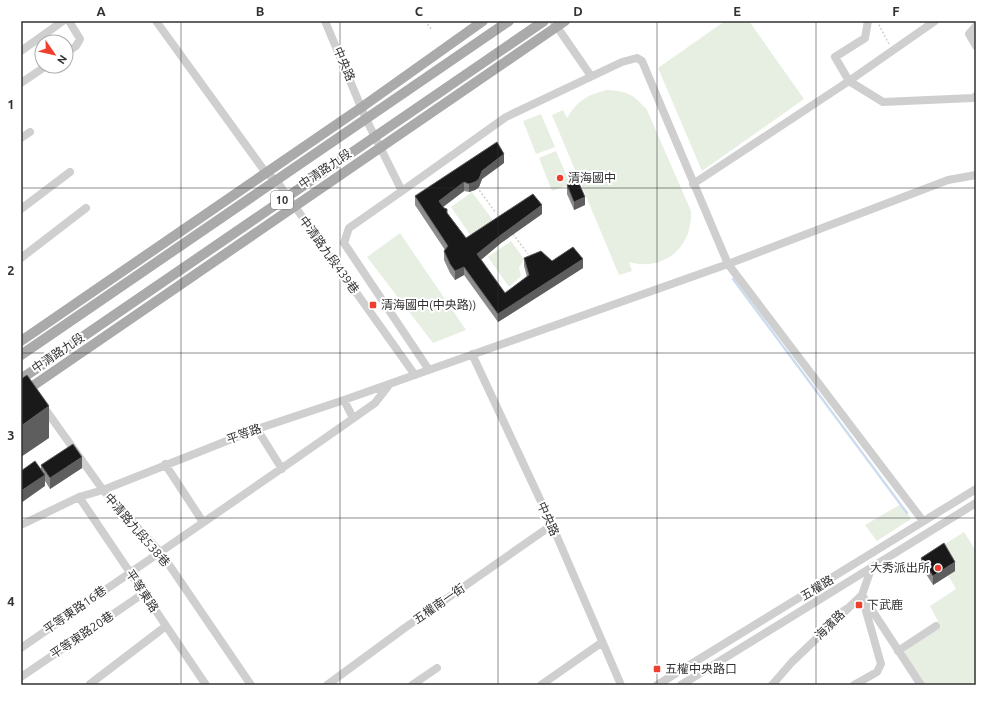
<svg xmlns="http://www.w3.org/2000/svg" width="997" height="706" viewBox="0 0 997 706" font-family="Ubuntu,'Noto Sans TC',sans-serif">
<rect width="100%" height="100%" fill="#fff"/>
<path fill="#e6efe1" d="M725,21H749L804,99L702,171L658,68Z
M607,90C628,91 634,95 647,110L691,211C693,247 664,272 629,262L632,271L619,275L552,115L563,110L567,118C578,100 587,95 607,90Z
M541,114L555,147L536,154L523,121Z
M556,151L570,184L552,191L539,158Z
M472,192L495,223L473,239L451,207Z
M400,233L466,330L433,343L367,257Z
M511,241L524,259L519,268L521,276L509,287L488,257Z
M901,504L911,519L877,541L865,525Z
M964,532L976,551V680L969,685H926L903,653L941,627L930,606L956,589L948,575L955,571L942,546Z"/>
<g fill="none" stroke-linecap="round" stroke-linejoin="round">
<path stroke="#cddcef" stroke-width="2.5" d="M733,279L907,513
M834,613L846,606"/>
<path stroke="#cfcfcf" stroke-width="1.5" stroke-dasharray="2 2" stroke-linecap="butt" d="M425,21L432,30
M877,21L889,44
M477,187L496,213
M513,234L528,254"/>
<path stroke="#cfcfcf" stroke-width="8" d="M156,21L266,173L276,180L415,375
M325,21L366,119L402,191L349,228L344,243L429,370
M553,21L591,76
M868,21L865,38L835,57L849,81L883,102L973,98L976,96
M976,26L969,34L976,46
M21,51L63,21
M66,53L76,46L80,39L69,21
M21,83L46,66
M21,138L30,132
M693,184L849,81L935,21
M402,191L506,117L622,62L637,58L642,61L728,264L923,521
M21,209L70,172
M21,258L86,208
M472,354L552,525L621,685
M344,400L353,418
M43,406L103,490L161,553L251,685
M257,429L282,469
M165,464L203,522
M79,497L206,685
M21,525L79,497L103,490L257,429L344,400L728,264L948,180L976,175
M862,595L921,685
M21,648C139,566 258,486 375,403L389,385
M898,651L936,626
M21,677L144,593
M90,684L166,626
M327,685L406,627L552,525
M412,685L437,668
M541,685L601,643
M657,685L976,489
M681,685L976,503
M772,685L792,662L862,595L871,569
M854,685L877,672L881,664L864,604"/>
<path stroke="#aaa" stroke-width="10" d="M21,341L362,107L483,21
M21,355L509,21
M21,379L544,21
M21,394L565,21"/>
</g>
<path fill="#8c8c8c" d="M504,163L482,179L479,187L475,190L469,192L464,191L443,207L466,238L542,214L501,243L481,260L505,293L527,277L524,266V258L552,261L583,268L498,322L464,275L455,280L450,273L444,260V251L445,250L415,205V196Z
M567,185L585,205L574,210L567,194Z
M41,465L82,468L50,489L45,481V486L41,471Z
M921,558L955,571L933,585L921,566Z"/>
<path fill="#5e5e5e" d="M504,154V163L482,179L479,187L475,190L469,192V184L482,171Z
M464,182V191L439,210V201Z
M585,197V205L574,210V202Z
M542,205V214L501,243L477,263V254L501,235Z
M583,259V268L498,322V314Z
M464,267V275L455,280V271Z
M49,406V438L21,457V426Z
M82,457V468L50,489V478Z
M45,475V486L21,503V491Z
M955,562V571L933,585V576Z"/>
<path fill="#191919" stroke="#5e5e5e" d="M497,142L504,154L482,171L479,179L475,182L469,184L464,182L439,201L444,208L447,209V213L466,238L533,194L542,205L501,235L477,254L505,293L529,275L524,258L541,251L552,261L573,247L583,259L498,314L464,267L455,271L450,264L444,251L448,246L415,196Z
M578,181L585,197L574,202L567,185Z
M27,375L49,406L21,426V379Z
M73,444L82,457L50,478L41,465Z
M35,461L45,475L21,491V471Z
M944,543L955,562L933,576L921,558Z"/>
<path fill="none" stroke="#323232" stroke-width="1" stroke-opacity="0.55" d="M181,21V685M340,21V685M498,21V685M657,21V685M816,21V685M21,188H976M21,353H976M21,518H976"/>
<g fill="#ef402f" stroke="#fff" stroke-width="1.5">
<circle cx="560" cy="178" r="4"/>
<rect x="369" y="301" width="8" height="8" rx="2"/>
<circle cx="938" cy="568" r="4"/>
<rect x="855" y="601" width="8" height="8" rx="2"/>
<rect x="653" y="665" width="8" height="8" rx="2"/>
</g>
<g text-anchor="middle" stroke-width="4" stroke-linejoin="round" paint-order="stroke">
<rect fill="#fff" stroke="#707070" stroke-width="1" x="271" y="191" width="22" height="18" rx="3"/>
<g font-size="11" font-weight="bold" fill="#323232">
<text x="282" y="204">10</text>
</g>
<g font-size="12" fill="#323232" stroke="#fff">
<text transform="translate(344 64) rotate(67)" y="4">中央路</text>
<text transform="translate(325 169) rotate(-34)" y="4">中清路九段</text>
<text transform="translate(329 255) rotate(54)" y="4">中清路九段439巷</text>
<text transform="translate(58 353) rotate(-34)" y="4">中清路九段</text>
<text transform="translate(244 434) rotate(-20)" y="4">平等路</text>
<text transform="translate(548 519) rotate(66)" y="4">中央路</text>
<text transform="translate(137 530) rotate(49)" y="4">中清路九段538巷</text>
<text transform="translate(817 588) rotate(-31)" y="4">五權路</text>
<text transform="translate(142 591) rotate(56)" y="4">平等東路</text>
<text transform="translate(439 604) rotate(-35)" y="4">五權南一街</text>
<text transform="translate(75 610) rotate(-35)" y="4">平等東路16巷</text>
<text transform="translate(830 625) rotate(-45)" y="4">海濱路</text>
<text transform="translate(82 635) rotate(-34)" y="4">平等東路20巷</text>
</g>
<g font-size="12" fill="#323232" stroke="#fff" text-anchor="start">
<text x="568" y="182">清海國中</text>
<text x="381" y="309">清海國中(中央路))</text>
<text x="930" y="572" text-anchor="end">大秀派出所</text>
<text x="867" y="609">下武鹿</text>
<text x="665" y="673">五權中央路口</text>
</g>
</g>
<rect width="997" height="706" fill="none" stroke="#ffffff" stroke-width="44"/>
<g transform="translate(54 54) rotate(124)"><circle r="19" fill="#ffffff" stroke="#adadad"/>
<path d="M0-3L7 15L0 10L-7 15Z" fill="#ef402f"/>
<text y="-6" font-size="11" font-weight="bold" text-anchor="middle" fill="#323232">N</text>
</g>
<rect x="22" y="22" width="953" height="662" fill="none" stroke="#323232" stroke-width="1.5"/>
<g font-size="13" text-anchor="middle" font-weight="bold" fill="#323232">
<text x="101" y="16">A</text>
<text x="260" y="16">B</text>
<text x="419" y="16">C</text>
<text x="578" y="16">D</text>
<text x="737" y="16">E</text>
<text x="896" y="16">F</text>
<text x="11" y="109">1</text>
<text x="11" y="275">2</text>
<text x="11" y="440">3</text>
<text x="11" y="606">4</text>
</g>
</svg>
